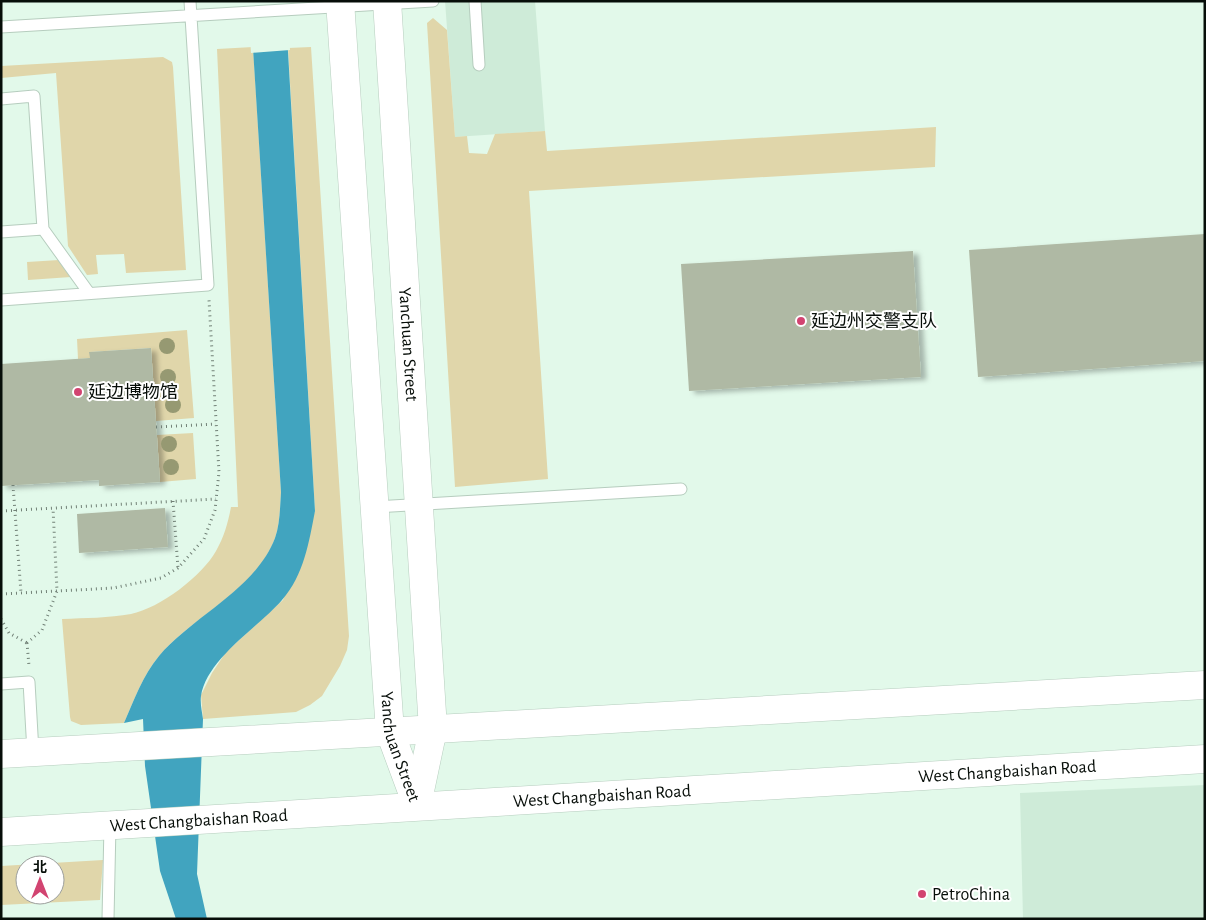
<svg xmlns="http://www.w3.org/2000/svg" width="1206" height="920" viewBox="0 0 1206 920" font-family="'Alegreya Sans','Noto Sans SC',sans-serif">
<defs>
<filter id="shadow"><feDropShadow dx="5.5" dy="3" stdDeviation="2.5" flood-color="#0004"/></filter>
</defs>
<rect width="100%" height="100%" fill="#e2f9ea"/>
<path fill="#ceebd8" d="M445,1H535L545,131L455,137Z
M1205,785V919H1023L1020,793Z"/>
<path fill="#e0d6aa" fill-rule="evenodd" d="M433,18L447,30L455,137L467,136L469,153L487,154L495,134L545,131L547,151L936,127L935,167L529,191L548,479L455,487L427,23Z
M253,47L281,492C280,507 280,524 275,538C256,590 194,615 159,656C143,675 134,700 124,723L81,725L71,721L70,717L62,619C85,618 109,618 131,614C160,608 202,576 216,551C224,537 228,523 231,507H238L217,49Z
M311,47L349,636L347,650L340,666L322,696L310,705L296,712L203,719L201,695L212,673L226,652L283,600L315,511L288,48Z
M163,57L172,62L173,67L186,270L126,273L124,254L96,255L98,274L87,275L68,246L56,73L1,78V66Z
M59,260L71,277L28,280L27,262Z
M187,330L194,418L156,421L151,348L90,352V358L78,359L77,339Z
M193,433L196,479L160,482L157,435Z
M103,860L100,900L1,905V866ZM25,865H55V895H25Z"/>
<path fill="#41a4bf" d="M250,1H285L315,511C309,542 304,575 282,600C260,626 207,658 201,696C200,703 202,712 203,719L197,874L207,919H176L160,871L145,766L143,719L124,723C134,700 143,675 159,656C194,615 255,590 275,538C280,524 280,507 281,492Z"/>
<path fill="#e2f9ea" d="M248,1H287L290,50L251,53Z"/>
<path fill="#afb9a4" filter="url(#shadow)" d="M1205,234V361L978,377L969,250Z
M913,251L921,377L689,391L681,264Z
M151,348L160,482L99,486V480L1,486V364L90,358L89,352Z
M165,508L168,547L79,553L77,514Z"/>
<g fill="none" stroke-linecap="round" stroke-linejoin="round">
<g stroke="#b6cdbe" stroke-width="13">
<path id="service" d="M475,1L479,65
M1,27L433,1
M1,99L34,96L43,229L89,293
M1,232L43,229
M1,300L208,285L190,1
M375,507L681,489
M1,684L29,682L33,752
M108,919L110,825"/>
</g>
<g stroke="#b6cdbe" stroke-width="29">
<g id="secondary">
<path id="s1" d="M340,1L390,732L417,805"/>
<path id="s2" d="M387,1L433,729L417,805"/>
</g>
</g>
<g stroke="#b6cdbe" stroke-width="29">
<g id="primary">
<path d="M1,754L1205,685"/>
<path id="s3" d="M1,832L1205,759"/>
</g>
</g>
<path stroke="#718076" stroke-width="3" stroke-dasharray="1 4" stroke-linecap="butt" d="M156,427L216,424
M13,485L21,593
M173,501L178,568
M1,511L216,499
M1,594L113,588L161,578L178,568L204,539L215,510L219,472L209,300
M1,619L9,633L27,643
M27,643L42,630L57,591L53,508
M27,643L29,666"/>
<use href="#service" stroke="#fff" stroke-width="11"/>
<use href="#secondary" stroke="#fff" stroke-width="28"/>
<use href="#primary" stroke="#fff" stroke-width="28"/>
</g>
<g fill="#969972">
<circle cx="167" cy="346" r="8"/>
<circle cx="168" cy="377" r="8"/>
<circle cx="173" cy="405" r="8"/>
<circle cx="169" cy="444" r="8"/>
<circle cx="171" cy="467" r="8"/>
</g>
<g fill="#d24471" stroke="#fff" stroke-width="2">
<circle cx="801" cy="321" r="5"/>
<circle cx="78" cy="392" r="5"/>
<circle cx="922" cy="894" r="5"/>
</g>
<g text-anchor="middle" stroke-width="4" stroke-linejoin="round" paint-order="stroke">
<g font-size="18" fill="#070e09" stroke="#fff" text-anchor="start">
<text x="811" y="327">延边州交警支队</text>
<text x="88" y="398">延边博物馆</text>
<text x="932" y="900">PetroChina</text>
</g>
<g font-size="18" fill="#070e09" stroke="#fff">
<text dy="6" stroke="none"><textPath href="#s2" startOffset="344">Yanchuan Street</textPath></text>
<text dy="6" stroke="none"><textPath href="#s1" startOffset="749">Yanchuan Street</textPath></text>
<text dy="6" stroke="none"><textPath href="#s3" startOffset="1008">West Changbaishan Road</textPath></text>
<text dy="6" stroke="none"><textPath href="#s3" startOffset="602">West Changbaishan Road</textPath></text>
<text dy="6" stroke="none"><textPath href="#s3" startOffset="198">West Changbaishan Road</textPath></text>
</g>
</g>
<rect width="1206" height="920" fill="none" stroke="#070e09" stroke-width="5"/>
<g transform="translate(40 880)"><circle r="24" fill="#ffffff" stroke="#9c9f9d"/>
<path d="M0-4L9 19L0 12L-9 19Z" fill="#d24471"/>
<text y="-8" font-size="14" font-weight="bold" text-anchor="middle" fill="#070e09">北</text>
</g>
</svg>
